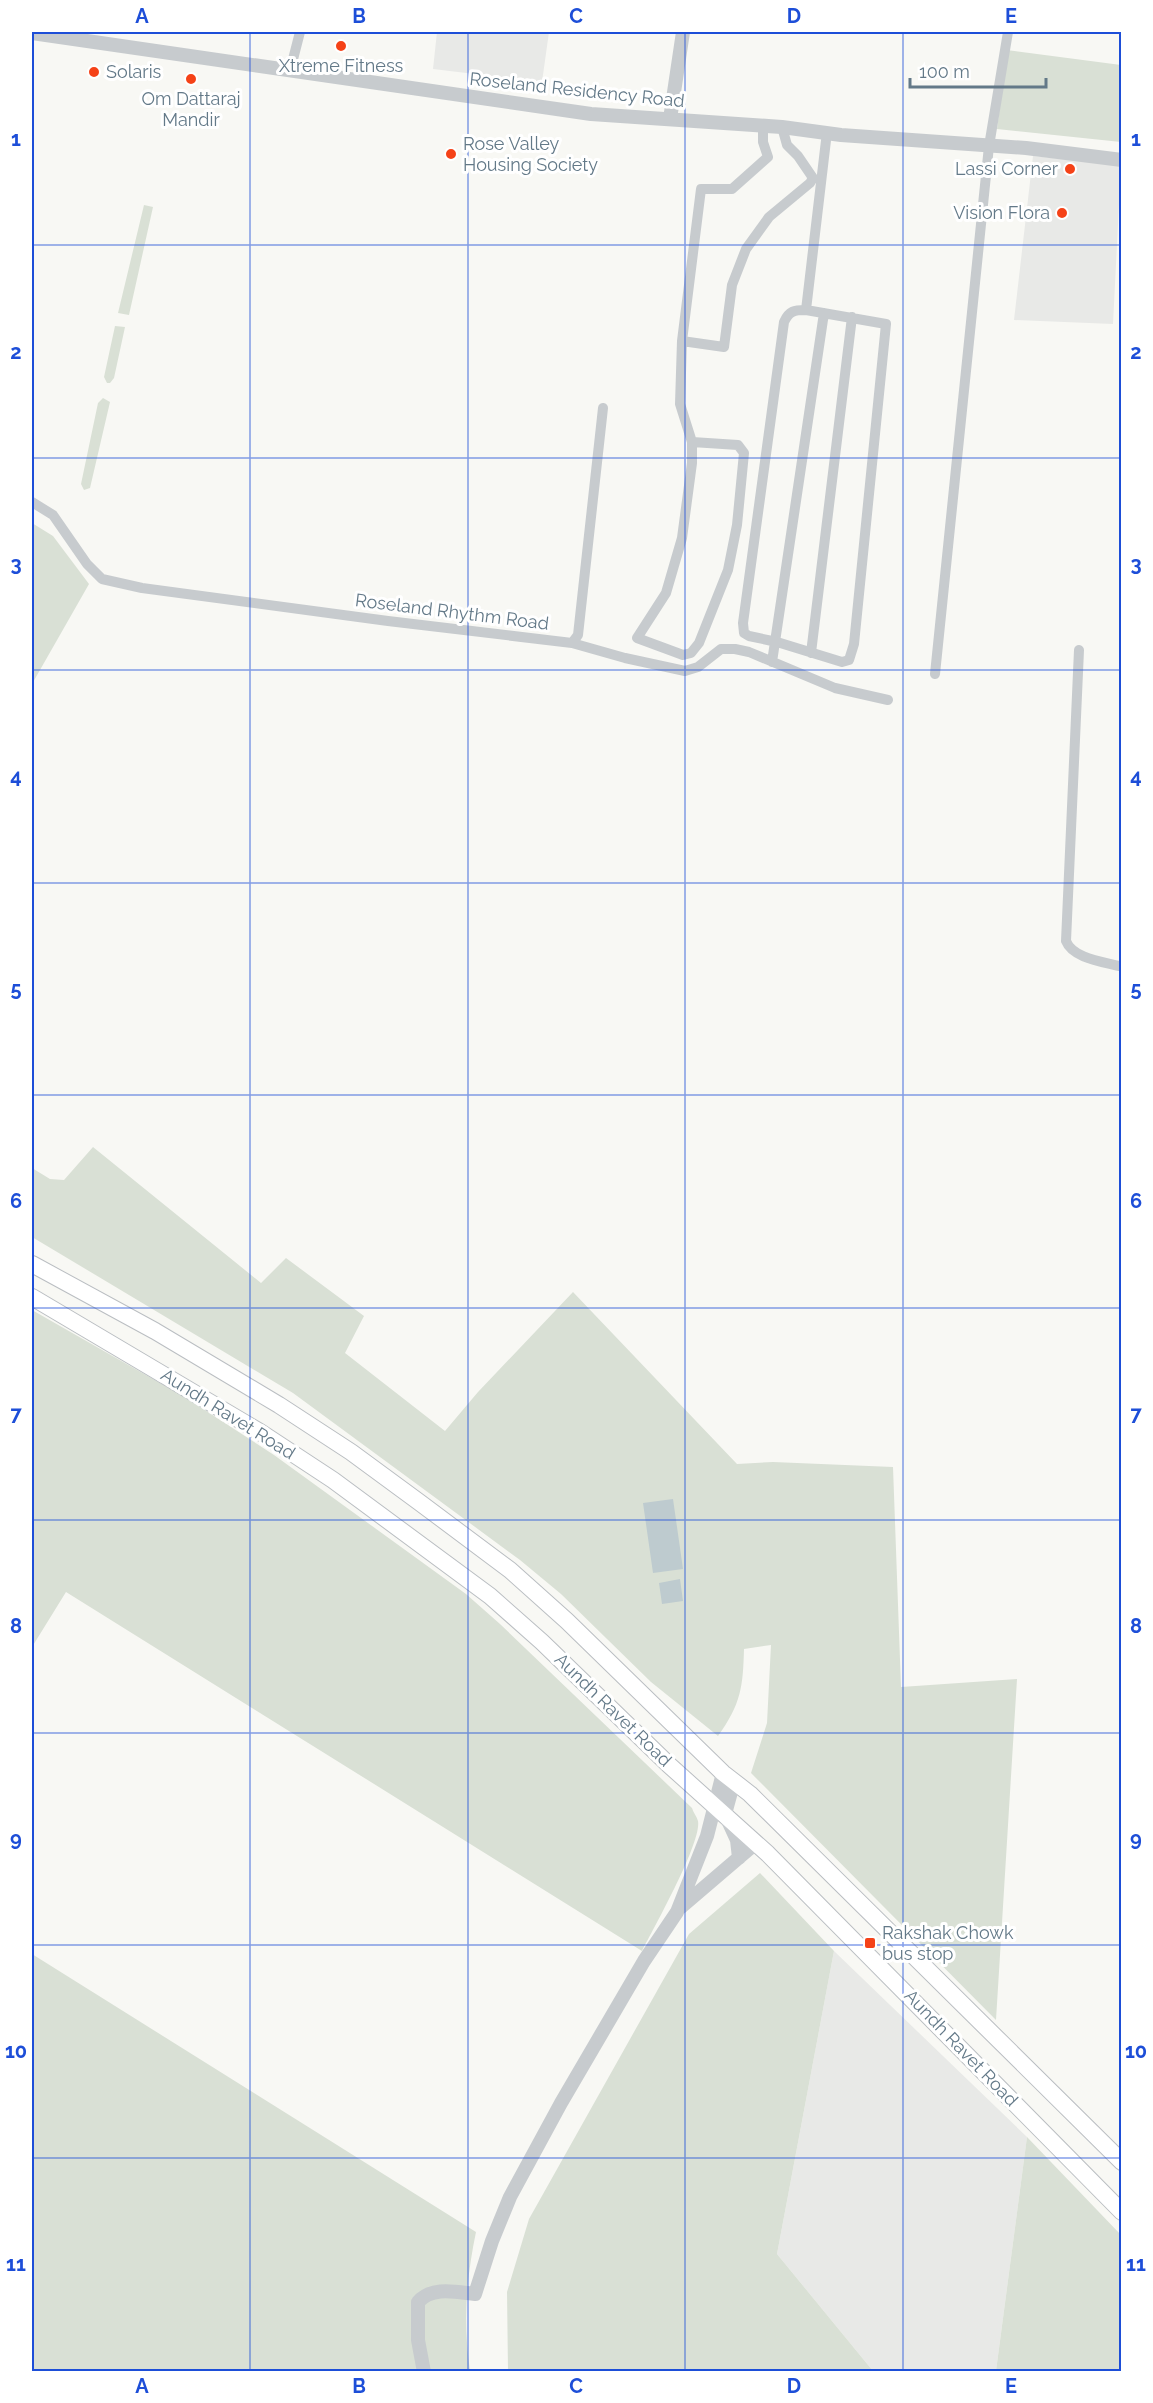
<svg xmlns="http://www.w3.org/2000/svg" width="1153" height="2403" viewBox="0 0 1153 2403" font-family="Raleway,sans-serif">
<rect width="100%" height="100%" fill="#f8f8f4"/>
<path fill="#e8e9e7" d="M437,32H549L542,82L433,69Z
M1033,156L1121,165L1113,324L1014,320Z
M834,1951L1027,2137L996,2371H873L777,2254Z"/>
<path fill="#d9e0d5" d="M1007,50L1121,65V142L997,129Z
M144,205L153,207L129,315L118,313Z
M115,326L125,327L114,378L110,383H107L104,377Z
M103,398L110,402L90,488L84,490L81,484L98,403Z
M32,523L53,536L89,584L32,684Z
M93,1147L261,1283L286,1258L364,1316L345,1353L445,1431L478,1392L573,1292L737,1464L773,1462L893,1467L901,1687L1017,1679L996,2020L751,1773L767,1723L771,1645L744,1649C743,1687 741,1704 718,1736L651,1682L561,1594L520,1560L293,1393L32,1237V1168L50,1179L64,1180Z
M32,1310L188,1399L274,1455L466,1594L500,1624L692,1808C693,1812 697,1817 698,1821C702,1842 654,1928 642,1951L66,1592L32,1647Z
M760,1873L834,1951L777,2254L873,2371H508L507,2292L529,2219L689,1934Z
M32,1954L476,2232C466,2280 463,2322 470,2371H32Z
M1027,2137L1121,2235V2371H996Z"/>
<path fill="#becbcf" d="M673,1499L683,1569L653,1573L643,1503Z
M680,1579L683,1601L662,1604L659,1583Z"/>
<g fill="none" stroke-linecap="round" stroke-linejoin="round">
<g stroke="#babec2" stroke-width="18">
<path id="primary" d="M32,1264L155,1331L279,1405L351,1452L419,1502L510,1570L567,1621L723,1773L750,1794L1122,2162
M32,1297L260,1432L333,1480L490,1596L542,1642L669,1765L768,1854L1122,2212"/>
</g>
<path stroke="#c7cbce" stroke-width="10" d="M290,71L300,32
M806,310C794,310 789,311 784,322L743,623L744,633L749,636L777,642L842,662L849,660L854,644L886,324L806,310L827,132
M682,341L724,347L732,285L746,249L769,217L810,183L813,178L798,156L787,145L782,127
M692,442L738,445L744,453L737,525L728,570L699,643L691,653L683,655L637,638L666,593L682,538L692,463V442L680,404L682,341L701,189H732L768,157L763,142V126
M32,502L53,515L87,564L102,579L142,588L388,621L572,643L625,658L685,671L698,667L721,649H735L749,652L835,688L888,700
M572,643L578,635L603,408
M1079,650L1066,941C1073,959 1105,962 1122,967
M811,653L852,317
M772,662L824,313
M935,674L989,146L1008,32"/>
<path stroke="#c7cbce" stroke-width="14" d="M32,33L591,114L782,127L841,135L1026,148L1122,160
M670,119L683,32
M734,1781L725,1814L737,1840L739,1858
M680,1908L756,1843
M424,2372L418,2340V2302C432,2286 456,2292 475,2294L492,2241L510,2197L561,2103L644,1961L677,1912L707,1836L723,1773"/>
<use href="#primary" stroke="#fff" stroke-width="16"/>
</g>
<path fill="none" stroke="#1d4ed8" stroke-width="1.5" stroke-opacity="0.55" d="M250,32V2372M468,32V2372M685,32V2372M903,32V2372M32,245H1122M32,458H1122M32,670H1122M32,883H1122M32,1095H1122M32,1308H1122M32,1520H1122M32,1733H1122M32,1945H1122M32,2158H1122"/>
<g fill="#f54217" stroke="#fff" stroke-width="2">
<circle cx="341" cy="46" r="6"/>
<circle cx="94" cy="72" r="6"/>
<circle cx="191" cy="79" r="6"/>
<circle cx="451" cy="154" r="6"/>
<circle cx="1070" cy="169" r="6"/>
<circle cx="1062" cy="213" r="6"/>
<rect x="864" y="1937" width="12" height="12" rx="3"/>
</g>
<g text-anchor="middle" stroke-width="6" stroke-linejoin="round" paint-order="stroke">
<g font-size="18" fill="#637988" stroke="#fff" text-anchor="start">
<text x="341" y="72" text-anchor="middle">Xtreme Fitness</text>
<text x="106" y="78">Solaris</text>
<text x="191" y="105" text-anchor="middle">Om Dattaraj<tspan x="191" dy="21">Mandir</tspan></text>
<text x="463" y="150">Rose Valley<tspan x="463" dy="21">Housing Society</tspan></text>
<text x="1058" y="175" text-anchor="end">Lassi Corner</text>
<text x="1050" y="219" text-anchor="end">Vision Flora</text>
<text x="882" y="1939">Rakshak Chowk<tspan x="882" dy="21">bus stop</tspan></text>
</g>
<g font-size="18" fill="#637988" stroke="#fff">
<text transform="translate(577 90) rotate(6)" y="6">Roseland Residency Road</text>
<text transform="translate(452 612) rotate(7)" y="6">Roseland Rhythm Road</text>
<text transform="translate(228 1414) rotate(32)" y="6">Aundh Ravet Road</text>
<text transform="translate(613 1710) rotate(44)" y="6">Aundh Ravet Road</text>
<text transform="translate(961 2048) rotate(46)" y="6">Aundh Ravet Road</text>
</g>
</g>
<rect width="1153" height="2403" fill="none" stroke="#ffffff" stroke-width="66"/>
<path d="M910 78v9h136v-9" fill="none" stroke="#637988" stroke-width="3"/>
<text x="919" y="78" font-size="18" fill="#637988" stroke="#ffffff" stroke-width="4.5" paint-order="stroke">100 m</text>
<rect x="33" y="33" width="1087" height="2337" fill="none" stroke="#1d4ed8" stroke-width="2"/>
<g font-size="20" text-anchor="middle" font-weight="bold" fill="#1d4ed8">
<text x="142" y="23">A</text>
<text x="359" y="23">B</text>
<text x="576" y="23">C</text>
<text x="794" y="23">D</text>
<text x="1011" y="23">E</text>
<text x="16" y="146">1</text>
<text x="1136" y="146">1</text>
<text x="16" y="359">2</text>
<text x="1136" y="359">2</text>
<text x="16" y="571">3</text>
<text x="1136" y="571">3</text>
<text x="16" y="783">4</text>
<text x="1136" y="783">4</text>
<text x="16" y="996">5</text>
<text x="1136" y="996">5</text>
<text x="16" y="1208">6</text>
<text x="1136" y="1208">6</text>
<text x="16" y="1421">7</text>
<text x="1136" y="1421">7</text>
<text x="16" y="1633">8</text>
<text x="1136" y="1633">8</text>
<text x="16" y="1846">9</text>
<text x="1136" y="1846">9</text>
<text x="16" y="2058">10</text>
<text x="1136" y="2058">10</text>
<text x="16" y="2271">11</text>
<text x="1136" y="2271">11</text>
<text x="142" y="2393">A</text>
<text x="359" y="2393">B</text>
<text x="576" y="2393">C</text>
<text x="794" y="2393">D</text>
<text x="1011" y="2393">E</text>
</g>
</svg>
